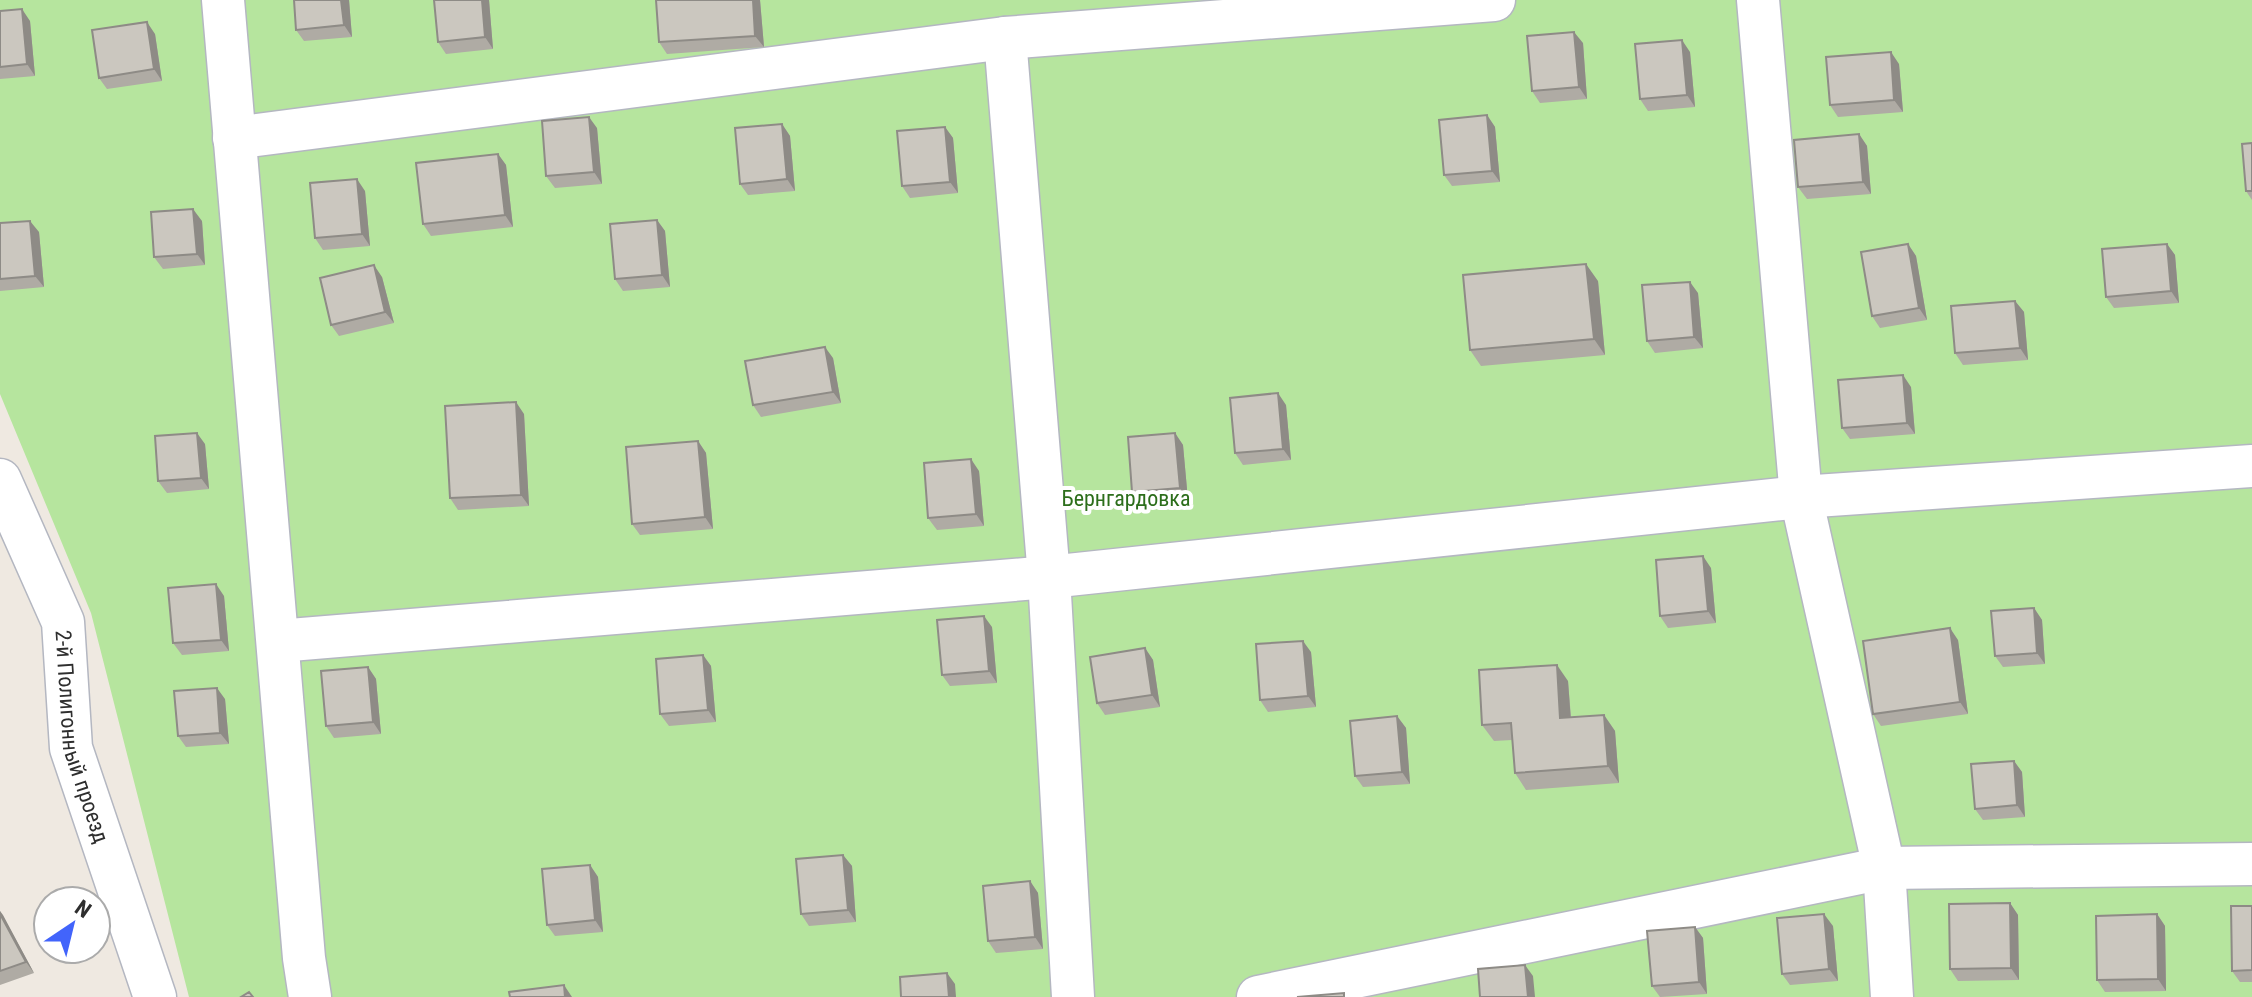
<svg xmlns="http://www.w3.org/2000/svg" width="2252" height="997" viewBox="0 0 2252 997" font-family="'Roboto Condensed',sans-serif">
<rect width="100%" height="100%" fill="#efe9e1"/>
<path fill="#b6e59e" d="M0,0H2252V997H189L91,613L0,394Z"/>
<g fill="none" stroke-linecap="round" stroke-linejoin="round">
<g stroke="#b4b7c1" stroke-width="45">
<g id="street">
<path d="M223,0L304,958L310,997"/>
<path d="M1758,0L1801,497L1884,868L1892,997"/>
<path d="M1005,38L1049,577L1073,997"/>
<path d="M234,138L1005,38L1494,0"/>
<path id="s1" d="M0,480L63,622L71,748L155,997"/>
<path d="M278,641L1049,577L1801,497L2252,466"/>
<path d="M1258,997L1884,868L2252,864"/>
</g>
</g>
<use href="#street" stroke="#fff" stroke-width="42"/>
</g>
<path fill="#afaba4" d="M294,0H349L352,37L304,41L296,30Z
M489,0L493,49L446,54L438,42Z
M760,0L764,47L667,54L659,42Z
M0,11L30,21L35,76L0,79Z
M155,34L162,81L107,89L99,78Z
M1583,43L1587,99L1540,103L1532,91Z
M1690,52L1695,107L1648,111L1640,99Z
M1899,64L1903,112L1838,117L1830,105Z
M1487,115L1495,127L1500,182L1452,186L1444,175Z
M782,124L790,136L795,191L748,195L740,184Z
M945,127L953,138L958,193L910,198L902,186Z
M597,128L602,184L555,188L546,176Z
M1859,134L1867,146L1871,194L1807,199L1798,187Z
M2252,143V200L2246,191Z
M498,154L506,165L513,227L431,236L423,224Z
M365,191L370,246L323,250L315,238Z
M657,220L665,231L670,287L623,291L615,279Z
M202,221L205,265L163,269L154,257Z
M0,223L39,232L44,287L0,291Z
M1908,244L1916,256L1927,320L1880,328L1872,316Z
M2167,244L2175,255L2179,303L2114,308L2106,297Z
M382,277L394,323L339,336L331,325Z
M1598,281L1605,355L1481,366L1470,350Z
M1698,293L1703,348L1655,353L1647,341Z
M2015,301L2024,312L2028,360L1963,365L1955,353Z
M833,358L841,403L761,417L753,405Z
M1911,387L1915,434L1850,439L1842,428Z
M1286,405L1291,460L1243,465L1235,453Z
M524,414L529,506L458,510L450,498Z
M1175,433L1183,445L1188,500L1141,504L1132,492Z
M698,441L706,453L713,529L640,535L632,524Z
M205,444L209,489L167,493L158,481Z
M979,471L984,526L937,530L928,518Z
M1711,568L1716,623L1668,628L1660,616Z
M224,596L229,651L182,655L173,643Z
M2034,608L2042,620L2045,664L2003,667L1995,656Z
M992,627L997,683L950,686L942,675Z
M1958,640L1968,714L1881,726L1873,714Z
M1145,648L1153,660L1160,707L1105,715L1097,703Z
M1311,652L1316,707L1268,712L1260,700Z
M703,655L711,666L716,722L669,726L660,714Z
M368,667L376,679L381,734L334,738L326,726Z
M1568,681L1571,717L1604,715L1615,731L1619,783L1526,790L1515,773L1512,740L1494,741L1482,725Z
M225,699L229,744L186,747L178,736Z
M1397,716L1406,728L1410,784L1363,787L1355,776Z
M2014,761L2022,772L2025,817L1983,820L1975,809Z
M843,855L852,866L856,922L809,926L801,914Z
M590,865L598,877L603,932L555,936L547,925Z
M1030,881L1038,893L1043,949L996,953L988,941Z
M2010,903L2018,915L2019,980L1958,981L1950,969Z
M2252,906V982H2240L2232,971Z
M0,911L34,973L0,985Z
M2157,914L2165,926L2166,991L2105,992L2097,980Z
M1833,926L1838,981L1790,985L1782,974Z
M1695,927L1703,938L1707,994L1660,997L1652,986Z"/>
<path fill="#8e8b86" d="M341,0H349L352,37L344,25Z
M482,0H489L493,49L485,37Z
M753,0H760L764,47L755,36Z
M22,9L30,21L35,76L27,64Z
M147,22L155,34L162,81L154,69Z
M1574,32L1583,43L1587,99L1579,87Z
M1682,40L1690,52L1695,107L1687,95Z
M1891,52L1899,64L1903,112L1894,100Z
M1487,115L1495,127L1500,182L1492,171Z
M589,117L597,128L602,184L594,172Z
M782,124L790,136L795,191L787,179Z
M945,127L953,138L958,193L950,182Z
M1859,134L1867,146L1871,194L1863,182Z
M498,154L506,165L513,227L505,215Z
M357,179L365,191L370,246L362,234Z
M193,209L202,221L205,265L197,254Z
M657,220L665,231L670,287L662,275Z
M30,221L39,232L44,287L35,276Z
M1908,244L1916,256L1927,320L1919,308Z
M2167,244L2175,255L2179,303L2171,291Z
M1586,264L1598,281L1605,355L1594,339Z
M374,265L382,277L394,323L385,312Z
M1690,282L1698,293L1703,348L1694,337Z
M2015,301L2024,312L2028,360L2020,348Z
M825,347L833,358L841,403L833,392Z
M1903,375L1911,387L1915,434L1907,423Z
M1278,393L1286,405L1291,460L1283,449Z
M516,402L524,414L529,506L521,495Z
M197,433L205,444L209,489L201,478Z
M1175,433L1183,445L1188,500L1180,488Z
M698,441L706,453L713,529L705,517Z
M971,459L979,471L984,526L976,514Z
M1703,556L1711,568L1716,623L1708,611Z
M216,584L224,596L229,651L221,640Z
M2034,608L2042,620L2045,664L2037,653Z
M984,616L992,627L997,683L989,671Z
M1950,628L1958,640L1968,714L1960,702Z
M1303,641L1311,652L1316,707L1308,696Z
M1145,648L1153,660L1160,707L1152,695Z
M703,655L711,666L716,722L708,710Z
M1557,665L1568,681L1572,735L1560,718Z
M368,667L376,679L381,734L373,722Z
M217,688L225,699L229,744L220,733Z
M1604,715L1615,731L1619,783L1608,766Z
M1397,716L1406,728L1410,784L1402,772Z
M2014,761L2022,772L2025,817L2017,805Z
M843,855L852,866L856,922L848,910Z
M590,865L598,877L603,932L595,920Z
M1030,881L1038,893L1043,949L1035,937Z
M2010,903L2018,915L2019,980L2011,968Z
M0,911L3,915L34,973L26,962L0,914Z
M1824,914L1833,926L1838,981L1829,969Z
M2157,914L2165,926L2166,991L2158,979Z
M1695,927L1703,938L1707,994L1699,982Z
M1525,965L1533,976L1535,997H1528Z
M947,973L955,984L956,997H949Z
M564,985L572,997H565Z"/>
<path fill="#cbc7bf" stroke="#8e8b86" stroke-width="2" d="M294,0H341L344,25L296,30Z
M434,0H482L485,37L438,42Z
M656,0H753L755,36L659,42Z
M22,9L27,64L0,67V11Z
M147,22L154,69L99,78L92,30Z
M1574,32L1579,87L1532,91L1527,36Z
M1682,40L1687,95L1640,99L1635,44Z
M1891,52L1894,100L1830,105L1826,57Z
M1487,115L1492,171L1444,175L1439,120Z
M589,117L594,172L546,176L542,121Z
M782,124L787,179L740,184L735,128Z
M945,127L950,182L902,186L897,131Z
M1859,134L1863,182L1798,187L1794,140Z
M2252,143V191H2246L2242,144Z
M498,154L505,215L423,224L416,163Z
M357,179L362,234L315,238L310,183Z
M193,209L197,254L154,257L151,212Z
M657,220L662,275L615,279L610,224Z
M30,221L35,276L0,279V223Z
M1908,244L1919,308L1872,316L1861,252Z
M2167,244L2171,291L2106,297L2102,249Z
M1586,264L1594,339L1470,350L1463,275Z
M374,265L385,312L331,325L320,278Z
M1690,282L1694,337L1647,341L1642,285Z
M2015,301L2020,348L1955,353L1951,306Z
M825,347L833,392L753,405L745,361Z
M1903,375L1907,423L1842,428L1838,380Z
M1278,393L1283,449L1235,453L1230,398Z
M516,402L521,495L450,498L445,406Z
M197,433L201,478L158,481L155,436Z
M1175,433L1180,488L1132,492L1128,437Z
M698,441L705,517L632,524L626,447Z
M971,459L976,514L928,518L924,463Z
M1703,556L1708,611L1660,616L1656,560Z
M216,584L221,640L173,643L168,588Z
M2034,608L2037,653L1995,656L1991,611Z
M984,616L989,671L942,675L937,620Z
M1950,628L1960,702L1873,714L1863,641Z
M1303,641L1308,696L1260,700L1256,644Z
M1145,648L1152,695L1097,703L1090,657Z
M703,655L708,710L660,714L656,659Z
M1557,665L1560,718L1604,715L1608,766L1515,773L1511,723L1482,725L1479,670Z
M368,667L373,722L326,726L321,671Z
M217,688L220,733L178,736L174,691Z
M1397,716L1402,772L1355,776L1350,721Z
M2014,761L2017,805L1975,809L1971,764Z
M843,855L848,910L801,914L796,859Z
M590,865L595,920L547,925L542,869Z
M1030,881L1035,937L988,941L983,886Z
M2010,903L2011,968L1950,969L1949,904Z
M2231,906H2252V970L2232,971Z
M0,914L26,962L0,971Z
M1824,914L1829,969L1782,974L1777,918Z
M2157,914L2158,979L2097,980L2096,916Z
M1695,927L1699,982L1652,986L1647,931Z
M1525,965L1528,997H1480L1478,969Z
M947,973L949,997H901L900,977Z
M564,985L565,997H510L509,992Z
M249,992L253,997H241Z
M1344,993V997H1297Z"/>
<g text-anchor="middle" stroke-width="8" stroke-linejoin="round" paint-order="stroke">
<g font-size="22" fill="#2c6e1b" stroke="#fff">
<text x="1126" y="506">Бернгардовка</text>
</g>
<g font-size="22" fill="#2e2e2e" stroke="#fff">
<text dy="8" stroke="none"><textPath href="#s1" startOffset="272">2-й Полигонный проезд</textPath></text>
</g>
</g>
<g transform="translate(72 925) rotate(35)"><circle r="38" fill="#ffffff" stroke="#ababab" stroke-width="2"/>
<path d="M0-6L14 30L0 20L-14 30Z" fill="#4264fb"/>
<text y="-12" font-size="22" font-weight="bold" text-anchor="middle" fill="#2e2e2e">N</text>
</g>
</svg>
